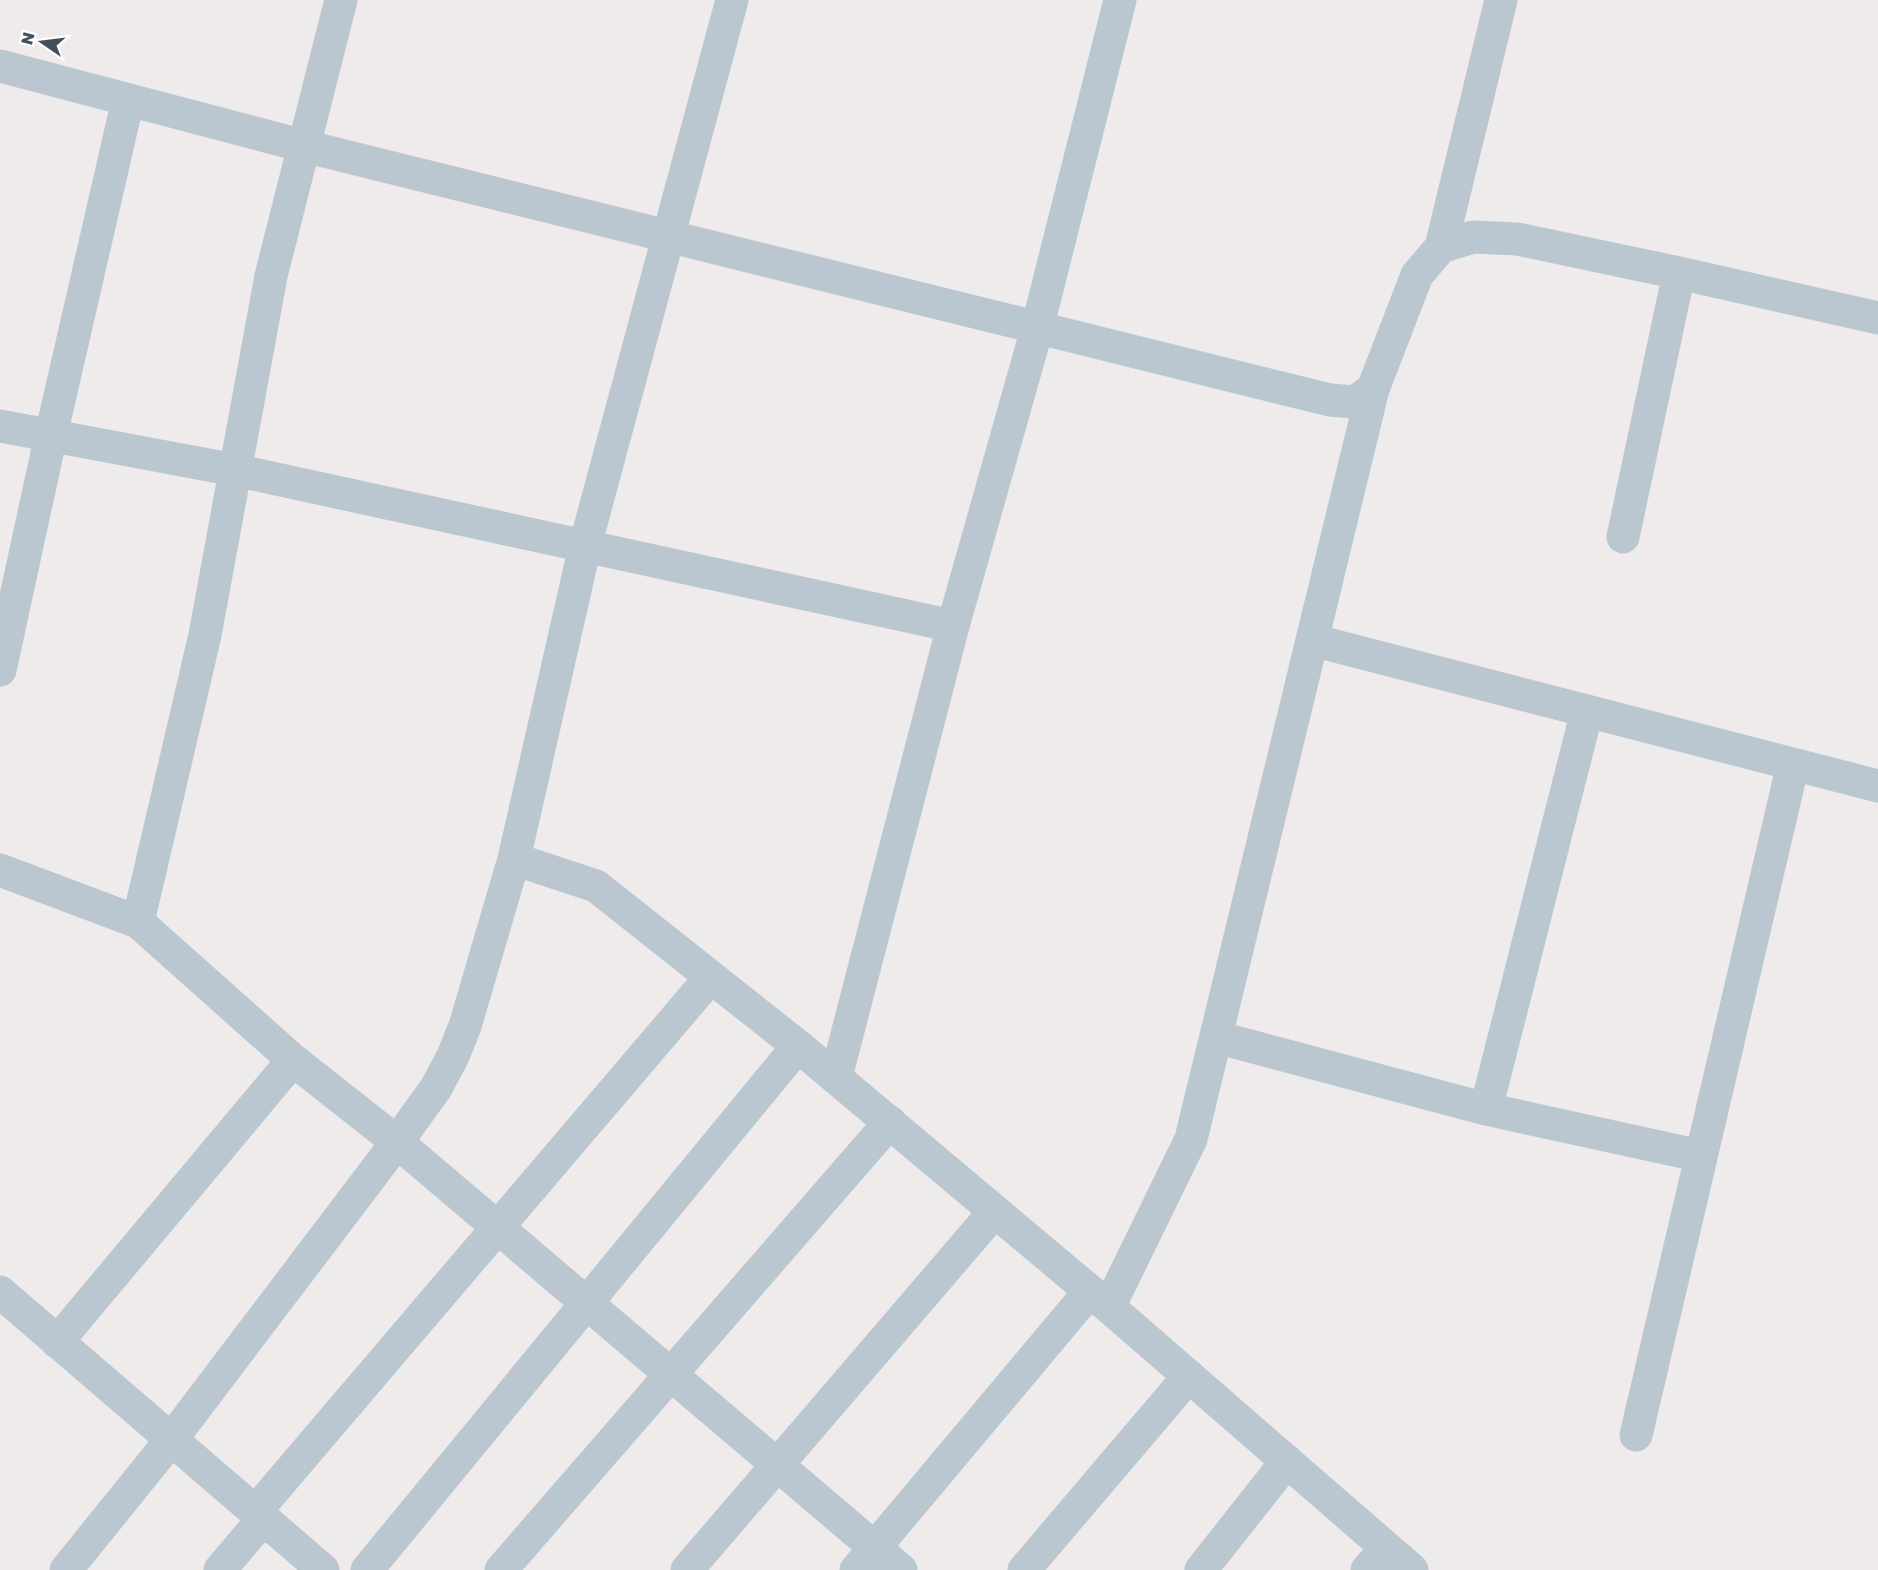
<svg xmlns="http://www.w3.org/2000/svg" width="1878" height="1570" viewBox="0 0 1878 1570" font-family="'Golos Text',sans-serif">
<rect width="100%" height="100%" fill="#efebeb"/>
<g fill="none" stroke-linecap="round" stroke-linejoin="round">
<path stroke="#bac7d0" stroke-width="33" d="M0,66L304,146L1330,400L1355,402L1373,389
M1441,247L1473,237L1517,239L1679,273L1878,318
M0,426L235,470L953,626
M1623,537L1679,273
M1312,640L1878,786
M0,670L51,435L128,100
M514,859L596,886L798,1046L1109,1307L1412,1570
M0,870L138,922L293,1060L397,1142L901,1570
M138,922L205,635L271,276L341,0
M1216,1037L1486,1109L1701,1156
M836,1077L953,626L1037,329L1120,0
M1486,1109L1587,711
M0,1292L323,1570
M1109,1307L1191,1139L1373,389L1417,275L1441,247L1501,0
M57,1342L293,1060
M1636,1435L1793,764
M255,1512L711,977
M66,1570L171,1440L397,1142L436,1088L453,1056L465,1026L514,859L585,546L732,0
M220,1570L263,1519
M367,1570L798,1046
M501,1570L890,1122
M687,1570L995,1211
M856,1570L1090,1291
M1024,1570L1189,1376
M1201,1570L1287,1461
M1367,1570L1386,1548"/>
</g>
<g transform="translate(42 42) rotate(284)" stroke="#ffffff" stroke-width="4.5" paint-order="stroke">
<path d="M0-4.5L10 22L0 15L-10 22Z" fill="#42505b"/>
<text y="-9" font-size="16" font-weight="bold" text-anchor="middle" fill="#42505b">N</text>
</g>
</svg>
